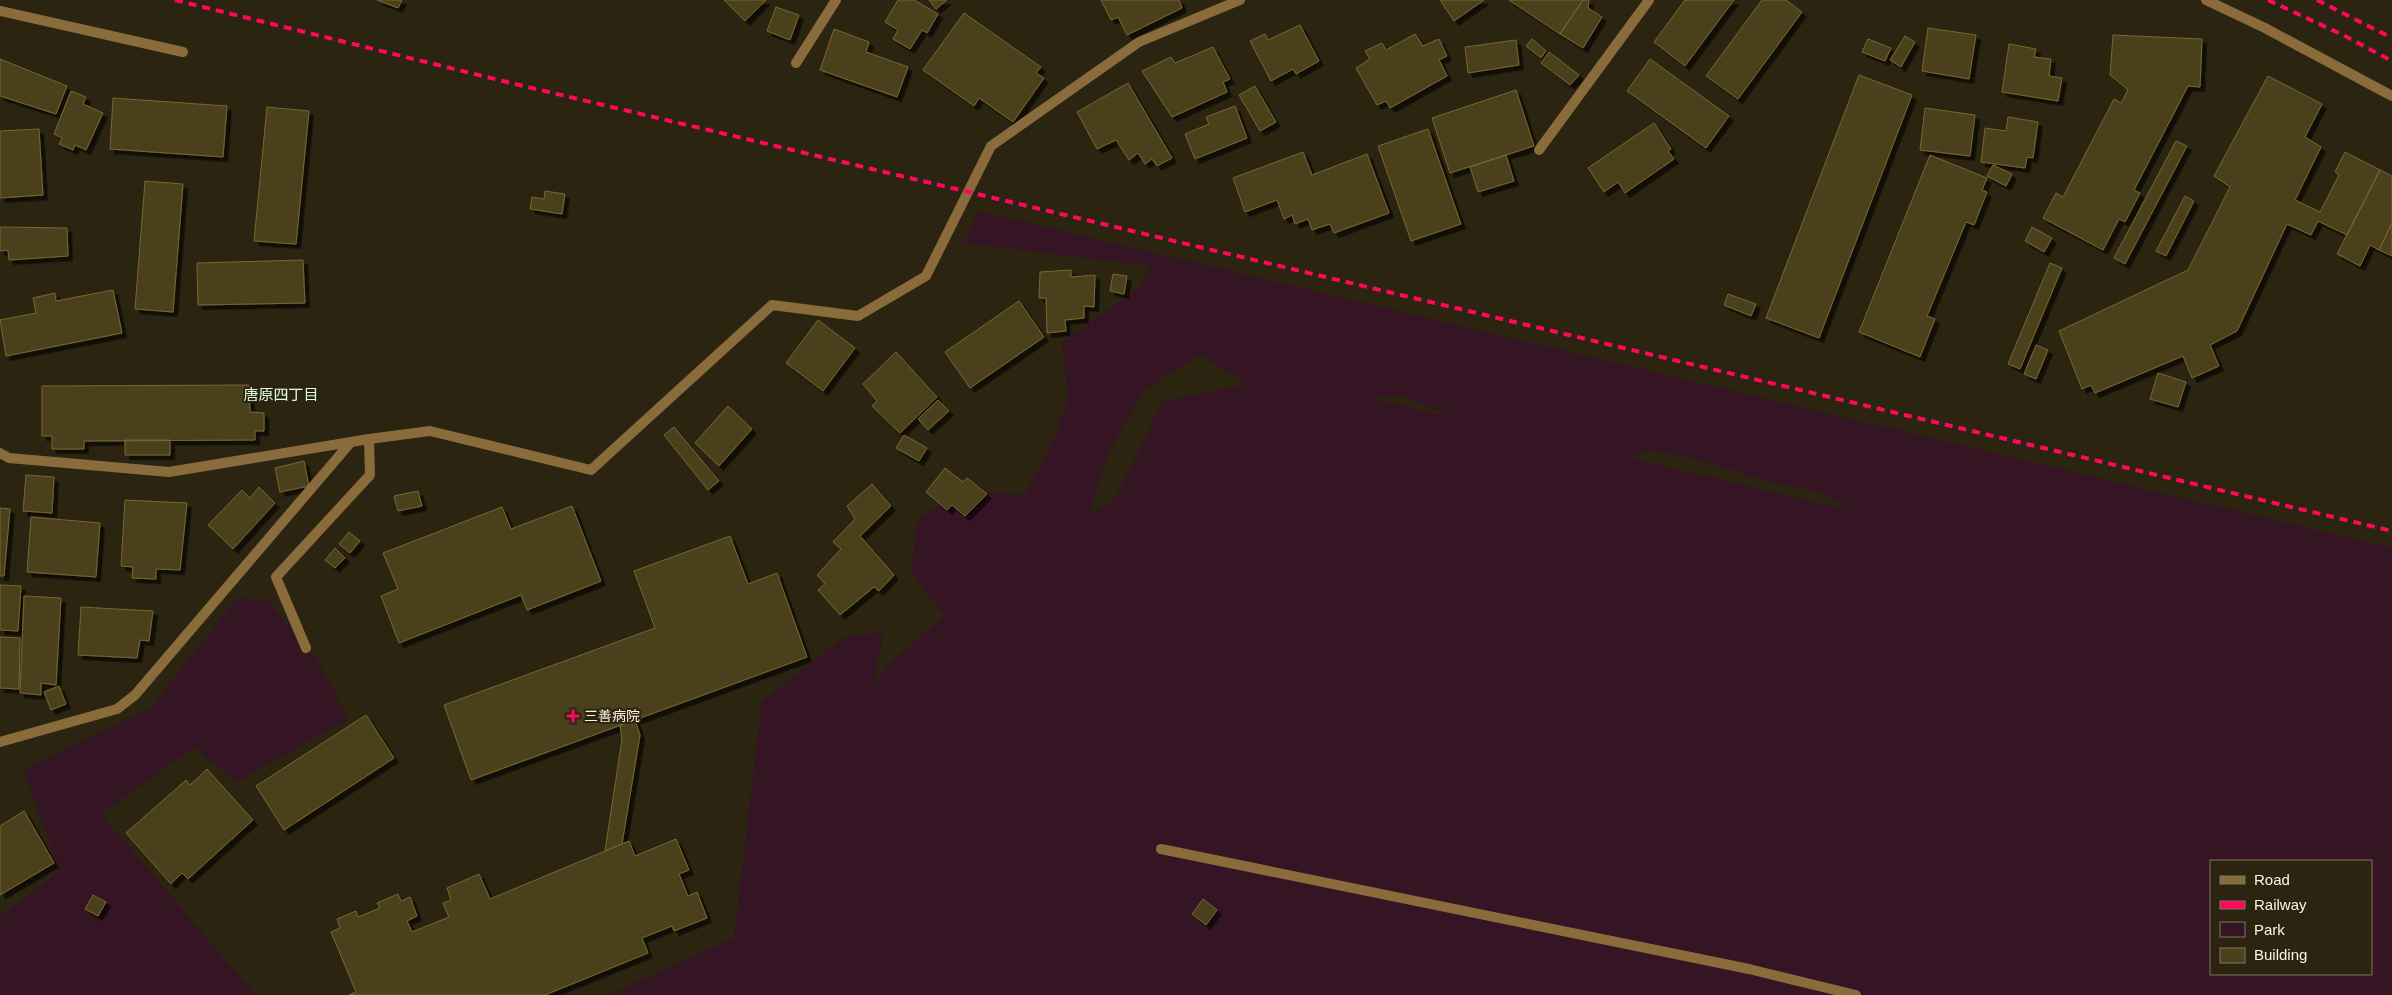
<svg xmlns="http://www.w3.org/2000/svg" width="2392" height="995" viewBox="0 0 2392 995" font-family="Arial,'Noto Sans JP',sans-serif">
<defs>
<filter id="shadow"><feDropShadow dx="4.5" dy="4.5" stdDeviation="0" flood-color="#0009"/></filter>
</defs>
<rect width="100%" height="100%" fill="#2b2411"/>
<path fill="#351424" fill-rule="evenodd" d="M979,211L2392,548V995H608L734,938L762,701L847,635L858,636L884,631L873,686L890,663L948,613L942,612L911,572L918,518L963,491L1025,495L1056,435L1068,397L1062,343L1139,288L1151,266L964,243ZM1201,354L1247,384L1163,401L1115,499L1089,514L1107,455L1145,389ZM1402,395L1455,418H1456L1369,398ZM1648,449L1707,462L1760,479L1822,493L1849,510L1632,459ZM2211,861H2371V974H2211Z
M237,598L267,600L319,662L348,719L237,782L194,747L101,814L255,995H0V917L59,871L24,769L150,709Z"/>
<path fill="#4c411d" stroke="#79672e" filter="url(#shadow)" d="M377,0H402L398,8Z
M724,0H766L745,21Z
M898,0H914L938,14L927,33L922,30L910,49L893,39L898,30L885,22Z
M929,0H947L936,9Z
M1101,0H1179L1182,8L1127,35L1118,17L1111,20Z
M1440,0H1484L1454,21Z
M1509,0H1583L1560,34Z
M1583,0H1589L1588,8L1602,17L1583,48L1560,34Z
M1685,0H1734L1685,66L1654,42Z
M1762,0H1786L1802,12L1738,99L1706,76Z
M776,7L799,15L790,40L767,31Z
M964,13L1041,67L1036,73L1044,78L1013,122L979,98L974,106L923,70Z
M1300,25L1319,61L1296,74L1293,69L1271,81L1250,41L1265,34L1268,40Z
M1928,28L1976,35L1969,79L1922,71Z
M834,29L869,42L866,52L908,67L897,97L820,70Z
M1415,34L1423,46L1439,39L1447,56L1439,60L1447,76L1390,108L1386,101L1377,105L1356,68L1370,59L1365,51L1382,43L1386,50Z
M2113,35L2202,39L2200,87L2188,86L2134,190L2140,193L2125,222L2119,219L2103,250L2043,218L2056,193L2063,197L2114,99L2121,103L2128,90L2110,75Z
M1905,36L1915,42L1901,67L1890,60Z
M1532,39L1546,51L1541,58L1526,46Z
M1868,39L1891,48L1885,61L1862,52Z
M1516,40L1519,65L1468,73L1465,47Z
M2009,44L2036,49L2034,57L2051,59L2049,76L2062,78L2058,101L2002,92Z
M1213,47L1230,79L1223,82L1227,92L1172,117L1142,71L1171,57L1175,63Z
M1549,52L1579,75L1570,85L1541,63Z
M0,59L67,86L56,114L0,96Z
M1650,59L1729,116L1706,148L1627,91Z
M1859,75L1912,95L1819,338L1766,318Z
M2268,76L2322,104L2305,137L2321,147L2295,200L2320,212L2339,175L2335,172L2345,152L2380,170L2347,235L2318,221L2311,235L2287,224L2237,331L2210,345L2219,366L2192,378L2183,356L2095,393L2091,385L2082,389L2059,331L2188,270L2230,187L2214,176Z
M1128,83L1172,158L1157,166L1152,159L1145,164L1138,153L1129,160L1116,140L1097,149L1077,112Z
M1255,86L1276,122L1260,131L1239,95Z
M1516,90L1534,146L1450,173L1432,118Z
M71,91L86,97L83,104L103,113L86,150L75,145L73,150L59,144L62,138L54,134Z
M113,98L227,106L223,157L110,149Z
M1235,106L1247,138L1195,159L1185,134L1209,124L1206,117Z
M267,107L309,111L296,244L254,241Z
M1925,108L1975,115L1970,156L1920,150Z
M2008,117L2038,122L2033,158L2027,157L2025,168L1981,162L1985,128L2006,131Z
M1654,123L1671,149L1668,151L1674,159L1625,193L1618,182L1604,192L1588,168Z
M39,129L43,195L0,198V131Z
M1428,129L1461,224L1411,241L1378,146Z
M2176,141L2187,146L2125,264L2114,258Z
M1303,152L1312,175L1367,154L1389,213L1334,233L1330,224L1312,230L1308,219L1295,224L1292,215L1284,219L1277,200L1245,212L1233,178Z
M1506,155L1514,181L1478,192L1470,167Z
M1930,155L1987,178L1982,190L1987,192L1974,225L1966,222L1927,316L1935,319L1920,357L1859,332Z
M1993,165L2012,174L2006,186L1987,176Z
M2380,170L2392,176V223L2379,250L2370,245L2360,266L2337,254Z
M145,181L183,184L173,312L135,309Z
M545,191L565,194L562,214L530,209L532,197L544,199Z
M2185,196L2194,201L2166,256L2156,251Z
M2392,223V256L2379,250Z
M0,227L67,228L68,256L9,260L8,250L0,251Z
M2032,227L2052,238L2044,252L2025,241Z
M303,260L305,303L198,305L197,263Z
M2050,263L2062,268L2020,369L2008,364Z
M1071,270V277L1095,275L1094,307L1084,306V318L1065,320L1066,331L1047,333L1046,298H1039L1040,272Z
M1113,274L1127,276L1124,294L1110,291Z
M113,290L122,333L6,356L0,320L36,313L33,298L55,293L56,301Z
M1728,294L1756,304L1751,316L1724,305Z
M1019,301L1044,337L970,388L945,352Z
M818,320L855,348L823,391L786,363Z
M2036,345L2048,350L2036,379L2024,374Z
M896,352L937,397L900,433L872,406L877,401L863,384Z
M2158,373L2186,382L2178,407L2150,399Z
M249,385L250,412L264,413V431H255V440L84,441V449H52V436H42V386Z
M938,400L949,411L928,430L918,419Z
M728,406L752,429L719,466L695,443Z
M674,427L719,481L708,490L664,435Z
M904,435L927,448L919,461L896,448Z
M125,440H170V455H125Z
M304,461L309,486L280,492L275,468Z
M945,468L963,482L967,478L987,494L965,516L952,505L947,510L926,492Z
M26,475L54,477L52,513L23,511Z
M872,484L891,506L860,536L894,575L879,591L874,587L840,615L818,590L825,584L817,575L841,549L833,542L855,519L847,506Z
M259,487L275,503L233,549L208,525L242,490L250,498Z
M418,491L422,506L398,511L394,496Z
M125,500L187,503L180,570L156,569V579L132,578L133,567L121,566Z
M572,506L601,581L527,610L521,595L399,643L381,596L398,589L383,553L502,507L511,529Z
M0,508L10,509L4,576H0Z
M31,517L100,523L96,577L27,572Z
M349,532L360,541L350,553L339,544Z
M730,536L748,584L777,573L807,657L471,780L444,705L655,628L634,571Z
M335,548L345,558L335,568L325,560Z
M0,585L21,586L18,631L0,630Z
M24,596L61,598L56,685L41,683V695L20,693Z
M81,607L153,611L149,641L140,640L137,658L78,655Z
M0,637L20,638L19,689L0,688Z
M59,686L66,704L51,710L44,692Z
M366,715L394,758L284,830L256,786Z
M635,720L640,735L622,844L605,851L622,739L620,725Z
M207,769L253,820L188,879L182,873L171,884L126,833L186,780L190,785Z
M24,811L54,863L0,895V826Z
M676,839L689,870L679,874L688,896L697,892L707,918L674,931L672,926L642,938L648,953L545,995H349L356,992L331,932L340,928L337,919L356,911L358,917L380,908L377,903L398,894L401,901L410,897L417,916L407,921L412,932L449,917L443,903L451,900L447,888L479,874L490,899L629,841L635,856Z
M93,895L106,902L98,916L85,909Z
M1203,899L1217,910L1206,925L1192,914Z"/>
<g fill="none" stroke-linecap="round" stroke-linejoin="round">
<path stroke="#8a6b3c" stroke-width="10" d="M306,648L276,577L370,475L369,439
M1161,849L1749,969L1856,995"/>
<path stroke="#8a6b3c" stroke-width="10" d="M2206,0L2265,28L2392,96
M0,11L183,52
M796,63L836,0
M1539,150L1649,0
M0,453L9,458L169,472L369,439L430,431L591,470L772,305L858,316L926,276L991,146L1139,42L1240,0
M0,742L117,709L135,695L351,442"/>
<path stroke="#ff075b" stroke-width="4" stroke-dasharray="8 6" stroke-linecap="butt" d="M175,0L511,83L2392,531
M2268,0L2343,35L2392,61
M2317,0L2392,38"/>
</g>
<path fill="#ff075b" stroke="#2b2411" stroke-width="2" d="M570.5 708.5h5v5h5v5h-5v5h-5v-5h-5v-5h5z"/>
<g text-anchor="middle" stroke-width="4" stroke-linejoin="round" paint-order="stroke">
<g font-size="14" fill="#fff3db" stroke="#2b2411" text-anchor="start">
<text x="584" y="721">三善病院</text>
</g>
<g font-size="15" fill="#dfffdd" stroke="#2b2411">
<text x="281" y="400">唐原四丁目</text>
</g>
</g>
<rect x="2210" y="860" width="162" height="115" fill="#2b2411" stroke="#807762"/>
<rect x="2220" y="876" width="25" height="8" fill="#8a6b3c" stroke="#807762"/>
<text x="2254" y="885" font-size="15" fill="#fff3db">Road</text>
<rect x="2220" y="901" width="25" height="8" fill="#ff075b" stroke="#807762"/>
<text x="2254" y="910" font-size="15" fill="#fff3db">Railway</text>
<rect x="2220" y="922" width="25" height="15" fill="#351424" stroke="#807762"/>
<text x="2254" y="935" font-size="15" fill="#fff3db">Park</text>
<rect x="2220" y="948" width="25" height="15" fill="#4c411d" stroke="#807762"/>
<text x="2254" y="960" font-size="15" fill="#fff3db">Building</text>
</svg>
